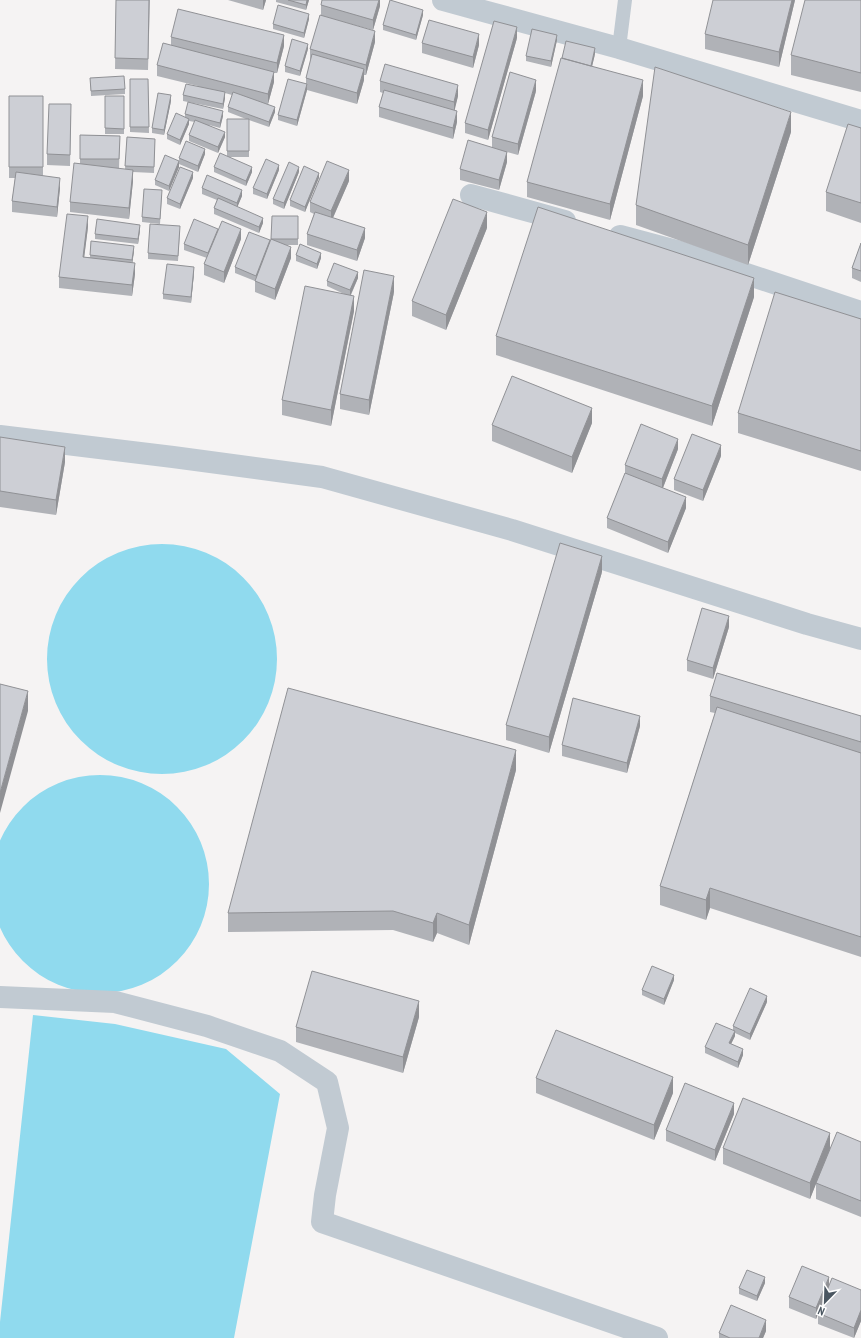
<svg xmlns="http://www.w3.org/2000/svg" width="861" height="1338" viewBox="0 0 861 1338" font-family="'PT Sans Narrow',sans-serif">
<rect width="100%" height="100%" fill="#f5f3f3"/>
<path fill="#90daee" d="M47 659a115 115 0 1 1 230 0a115 115 0 1 1-230 0Z
M-9 884a109 109 0 1 1 218 0a109 109 0 1 1-218 0Z
M33,1015L115,1024L226,1049L280,1094L234,1338H0V1322Z"/>
<g fill="none" stroke-linecap="round" stroke-linejoin="round">
<path stroke="#c1cad2" stroke-width="14" d="M619,48L625,0"/>
<path stroke="#c1cad2" stroke-width="22" d="M443,0L619,48L861,121
M471,195L565,221
M620,236L680,252L861,312
M0,436L173,457L322,477L512,530L807,624L861,639
M0,997L115,1002L207,1026L280,1051L327,1082L338,1128L325,1195L322,1222L657,1338"/>
</g>
<path fill="#b0b2b7" d="M116,0H150L148,70L115,69Z
M228,0H266L263,10Z
M276,0H309L306,10L276,2Z
M380,0V6L373,30L325,17L375,42L366,75H364V80L357,104L307,90L297,126L278,120V115L306,84V78L311,60L310,59V49L321,15V5Z
M795,0L779,67L705,49V34Z
M861,0V92L791,75V55Z
M423,15L416,40L383,30V25Z
M309,19L304,38L273,29V24Z
M171,37L284,46L277,73H274V82L268,104L275,112L269,127L249,120V157H229L252,172L246,186L214,172V167L227,156V119H246L228,112V107L232,95L225,93V98L223,109L183,101V95L198,86L157,76V65L171,45Z
M517,38L488,140L465,133V123Z
M557,40L551,67L526,61V56Z
M422,43L479,45L473,68L422,53Z
M308,49L300,76L285,72V66Z
M595,54L592,66L643,96L610,220L527,197V182Z
M90,78L125,89V94L91,96Z
M130,79H148L149,133L130,132Z
M380,81L458,96L454,110L457,122L453,139L379,117V107L383,93L380,92Z
M536,91L518,155L507,152V162L499,190L460,180V169L492,147V137Z
M9,96H43V176L60,188L57,217L12,212V201L15,178H9Z
M105,96H124V134H105Z
M171,101L164,135L152,133V128Z
M185,114L223,116L220,128L209,125L225,137L218,153L189,141V135L195,122L189,121V124L180,145L167,139V134L185,117Z
M71,115L70,166L47,165V154Z
M861,128V223L826,211V192Z
M791,132L748,265L636,225V205Z
M80,135L120,136L119,169H125L127,137L155,139L154,173L133,172V181L129,219L70,212V202L80,164Z
M205,154L198,172L179,164V167L169,191L155,185V180L179,161V158Z
M279,170L267,199L253,194V188Z
M299,172L284,209L273,204V199Z
M319,173L305,212L290,206V200Z
M193,178L180,209L167,204V198Z
M349,181L333,218L365,238L357,261L307,245V234L314,214L310,212V202Z
M202,188L242,196L237,207L263,223L259,233L214,214V208L217,200L202,194Z
M162,195L160,224L142,222V217Z
M298,216V245H284L291,258L275,300L255,292V281L235,273V267L270,243L271,239Z
M88,227L84,257H90L91,241L134,251L132,263L135,274L132,296L59,288V277Z
M487,228L446,330L412,316V301Z
M140,230L138,244L95,239V234Z
M180,231L178,261L148,259V253Z
M218,231L241,239L224,283L204,275V264L207,258L184,250V244Z
M861,243V282L852,278V268Z
M296,255L321,258L317,269L296,261Z
M194,273L191,303L163,299V294Z
M358,278L351,295L354,311L331,426L282,415V400L344,294L327,286V281Z
M394,292L369,415L340,409V394Z
M754,297L712,426L496,355V336Z
M861,319V471L738,433V413Z
M592,423L572,473L492,441V425Z
M0,437L65,462L56,515L0,507Z
M678,449L663,488L686,508L668,553L607,528V518L625,474V465Z
M721,456L703,501L674,490V479Z
M602,572L549,753L506,740V725Z
M729,627L713,679L687,671V660Z
M710,696L861,716V957L710,908L706,920L660,905V886L715,713L710,712Z
M640,726L627,773L562,756V745Z
M516,770L469,945L437,933L433,942L393,930L228,932V913Z
M674,980L664,1005L642,995V990Z
M767,1002L750,1040L735,1033V1036L731,1044L743,1055L738,1068L705,1053V1047L733,1030V1026Z
M419,1017L403,1073L296,1042V1027Z
M536,1078L673,1093L654,1140L536,1093Z
M734,1114L715,1161L666,1141V1130Z
M861,1142V1217L816,1199V1183L810,1199L723,1164V1148L830,1149Z
M765,1283L757,1301L739,1294V1288Z
M829,1287L861,1290V1321L854,1338L818,1324V1313L828,1289L816,1319L789,1308V1297Z
M766,1331L763,1338H719V1333Z"/>
<path fill="#909195" d="M263,0H266L263,10Z
M307,0H309L306,10V5Z
M379,0H380V6L373,30V20Z
M792,0H795L779,67V52Z
M423,10V15L416,40V35Z
M309,14V19L304,38V33Z
M517,27V38L488,140V130Z
M375,31V42L366,75V65Z
M479,34V45L473,68V57Z
M284,35V46L277,73V63Z
M557,35V40L551,67V61Z
M308,44V49L300,76V71Z
M595,48V54L590,75V69Z
M364,69V80L357,104V93Z
M274,72V82L268,104V94Z
M536,80V91L518,155V144Z
M643,80V96L610,220V204Z
M307,84V90L297,126V120Z
M458,85V96L454,113V102Z
M225,92V98L223,109V104Z
M171,95V101L164,135V130Z
M275,107V112L269,127V122Z
M223,111V116L220,128V123Z
M457,111V122L453,139V128Z
M791,112V132L748,265V245Z
M189,119V124L180,145V140Z
M225,132V137L218,153V147Z
M205,149V154L198,172V166Z
M507,152V162L499,190V180Z
M179,161V167L169,191V186Z
M279,165V170L267,199V194Z
M252,167V172L246,186V181Z
M299,167V172L284,209V203Z
M133,170V181L129,219V208Z
M349,170V181L331,222V211Z
M193,172V178L180,209V204Z
M319,173V178L305,212V207Z
M60,178V188L57,217V207Z
M242,190V196L237,208V203Z
M487,212V228L446,330V315Z
M88,216V227L83,267V257Z
M263,218V223L259,233V227Z
M140,225V230L138,244V239Z
M365,228V238L357,261V250Z
M241,229V239L224,283V272Z
M270,240V246L256,281V276Z
M134,246V251L132,266V260Z
M291,247V258L275,300V289Z
M321,253V258L317,269V264Z
M135,263V274L132,296V285Z
M194,267V273L191,303V297Z
M358,272V278L350,296V290Z
M394,276V292L369,415V400Z
M754,278V297L712,426V406Z
M354,296V311L331,426V410Z
M592,408V423L572,473V457Z
M678,439V449L662,490V479Z
M721,445V456L703,501V490Z
M65,447V462L56,515V500Z
M686,497V508L668,553V542Z
M602,556V572L549,753V737Z
M729,616V627L713,679V668Z
M28,691V711L0,813V793Z
M640,716V726L627,773V763Z
M516,750V770L469,945V925Z
M710,888V908L706,920V900Z
M437,913V933L433,942V923Z
M674,975V980L664,1005V999Z
M767,996V1002L750,1040V1034Z
M419,1001V1017L403,1073V1057Z
M735,1031V1036L729,1048V1043Z
M743,1049V1055L738,1068V1062Z
M673,1077V1093L654,1140V1125Z
M734,1103V1114L715,1161V1150Z
M830,1133V1149L810,1199V1183Z
M765,1277V1283L757,1301V1296Z
M829,1277V1287L816,1319V1308Z
M861,1310V1321L854,1338V1328Z
M766,1320V1331L763,1338H759Z"/>
<path fill="#cdcfd5" stroke="#909195" d="M116,0H149L148,59L115,58Z
M288,0H307L306,5Z
M322,0H379L373,20L321,5Z
M390,0L423,10L416,35L383,25Z
M713,0H792L779,52L705,34Z
M805,0H861V73L791,55Z
M278,5L309,14L304,33L273,24Z
M178,9L284,35L277,63L171,37Z
M320,15L375,31L366,65L310,49Z
M429,20L479,34L473,57L422,43Z
M494,21L517,27L488,130L465,123Z
M532,29L557,35L551,61L526,56Z
M292,39L308,44L300,71L285,66Z
M566,41L595,48L591,66L562,58Z
M163,43L274,72L268,94L157,65Z
M312,54L364,69L357,93L306,78Z
M561,58L643,80L610,204L527,182Z
M385,64L458,85L454,102L380,81Z
M655,67L791,112L748,245L636,205Z
M510,72L536,80L518,144L492,137Z
M124,76L125,89L91,91L90,78Z
M130,79H148L149,127H130Z
M288,79L307,84L297,120L278,115Z
M186,84L225,92L223,104L183,95Z
M384,90L457,111L453,128L379,107Z
M233,92L275,107L269,122L228,107Z
M158,93L171,95L164,130L152,128Z
M9,96H43V167H9Z
M105,96H124V129L105,128Z
M188,102L223,111L220,123L185,114Z
M49,104H71L70,155L47,154Z
M176,113L189,119L180,140L167,134Z
M227,119H249V151H227Z
M195,120L225,132L218,147L189,135Z
M848,124L861,128V203L826,192Z
M80,135L120,136L119,159H80Z
M127,137L155,139L154,167L125,166Z
M468,140L507,152L499,180L460,169Z
M186,141L205,149L198,166L179,158Z
M220,153L252,167L246,181L214,167Z
M165,155L179,161L169,186L155,180Z
M266,159L279,165L267,194L253,188Z
M327,161L349,170L331,211L310,202Z
M289,162L299,167L284,203L273,199Z
M74,163L133,170L129,208L70,202Z
M304,166L319,173L305,207L290,200Z
M180,167L193,172L180,204L167,198Z
M16,172L60,178L57,207L12,201Z
M207,175L242,190L237,203L202,188Z
M144,189L162,190L160,219L142,217Z
M218,198L263,218L259,227L214,208Z
M453,199L487,212L446,315L412,301Z
M538,207L754,278L712,406L496,336Z
M315,212L365,228L357,250L307,234Z
M67,214L88,216L83,257L135,263L132,285L59,277Z
M272,216H298V239H271Z
M97,219L140,225L138,239L95,234Z
M194,219L218,229L208,253L184,244Z
M222,221L241,229L224,272L204,264Z
M150,224L180,226L178,256L148,253Z
M249,232L270,240L256,276L235,267Z
M271,239L291,247L275,289L255,281Z
M91,241L134,246L132,260L90,255Z
M861,243V271L852,268Z
M300,244L321,253L317,264L296,255Z
M334,263L358,272L350,290L327,281Z
M167,264L194,267L191,297L163,294Z
M364,270L394,276L369,400L340,394Z
M305,286L354,296L331,410L282,400Z
M775,292L861,319V451L738,413Z
M512,376L592,408L572,457L492,425Z
M641,424L678,439L662,479L625,465Z
M692,434L721,445L703,490L674,479Z
M0,437L65,447L56,500L0,491Z
M625,473L686,497L668,542L607,518Z
M560,543L602,556L549,737L506,725Z
M702,608L729,616L713,668L687,660Z
M717,673L861,716V742L710,696Z
M0,684L28,691L0,793Z
M288,688L516,750L469,925L437,913L433,923L393,911L228,913Z
M573,698L640,716L627,763L562,745Z
M717,707L861,753V937L710,888L706,900L660,886Z
M652,966L674,975L664,999L642,990Z
M312,971L419,1001L403,1057L296,1027Z
M750,988L767,996L750,1034L733,1026Z
M716,1023L735,1031L729,1043L743,1049L738,1062L705,1047Z
M556,1030L673,1077L654,1125L536,1078Z
M685,1083L734,1103L715,1150L666,1130Z
M743,1098L830,1133L810,1183L723,1148Z
M837,1132L861,1142V1201L816,1183Z
M802,1266L829,1277L816,1308L789,1297Z
M747,1270L765,1277L757,1296L739,1288Z
M832,1278L861,1290V1310L854,1328L818,1313Z
M731,1305L766,1320L759,1338H730L719,1333Z"/>
<g transform="translate(825 1302) rotate(203)" stroke="#ffffff" stroke-width="3" paint-order="stroke">
<path d="M0-3L7 15L0 10L-7 15Z" fill="#4a5661"/>
<text y="-6" font-size="11" font-weight="bold" text-anchor="middle" fill="#4a5661">N</text>
</g>
</svg>
